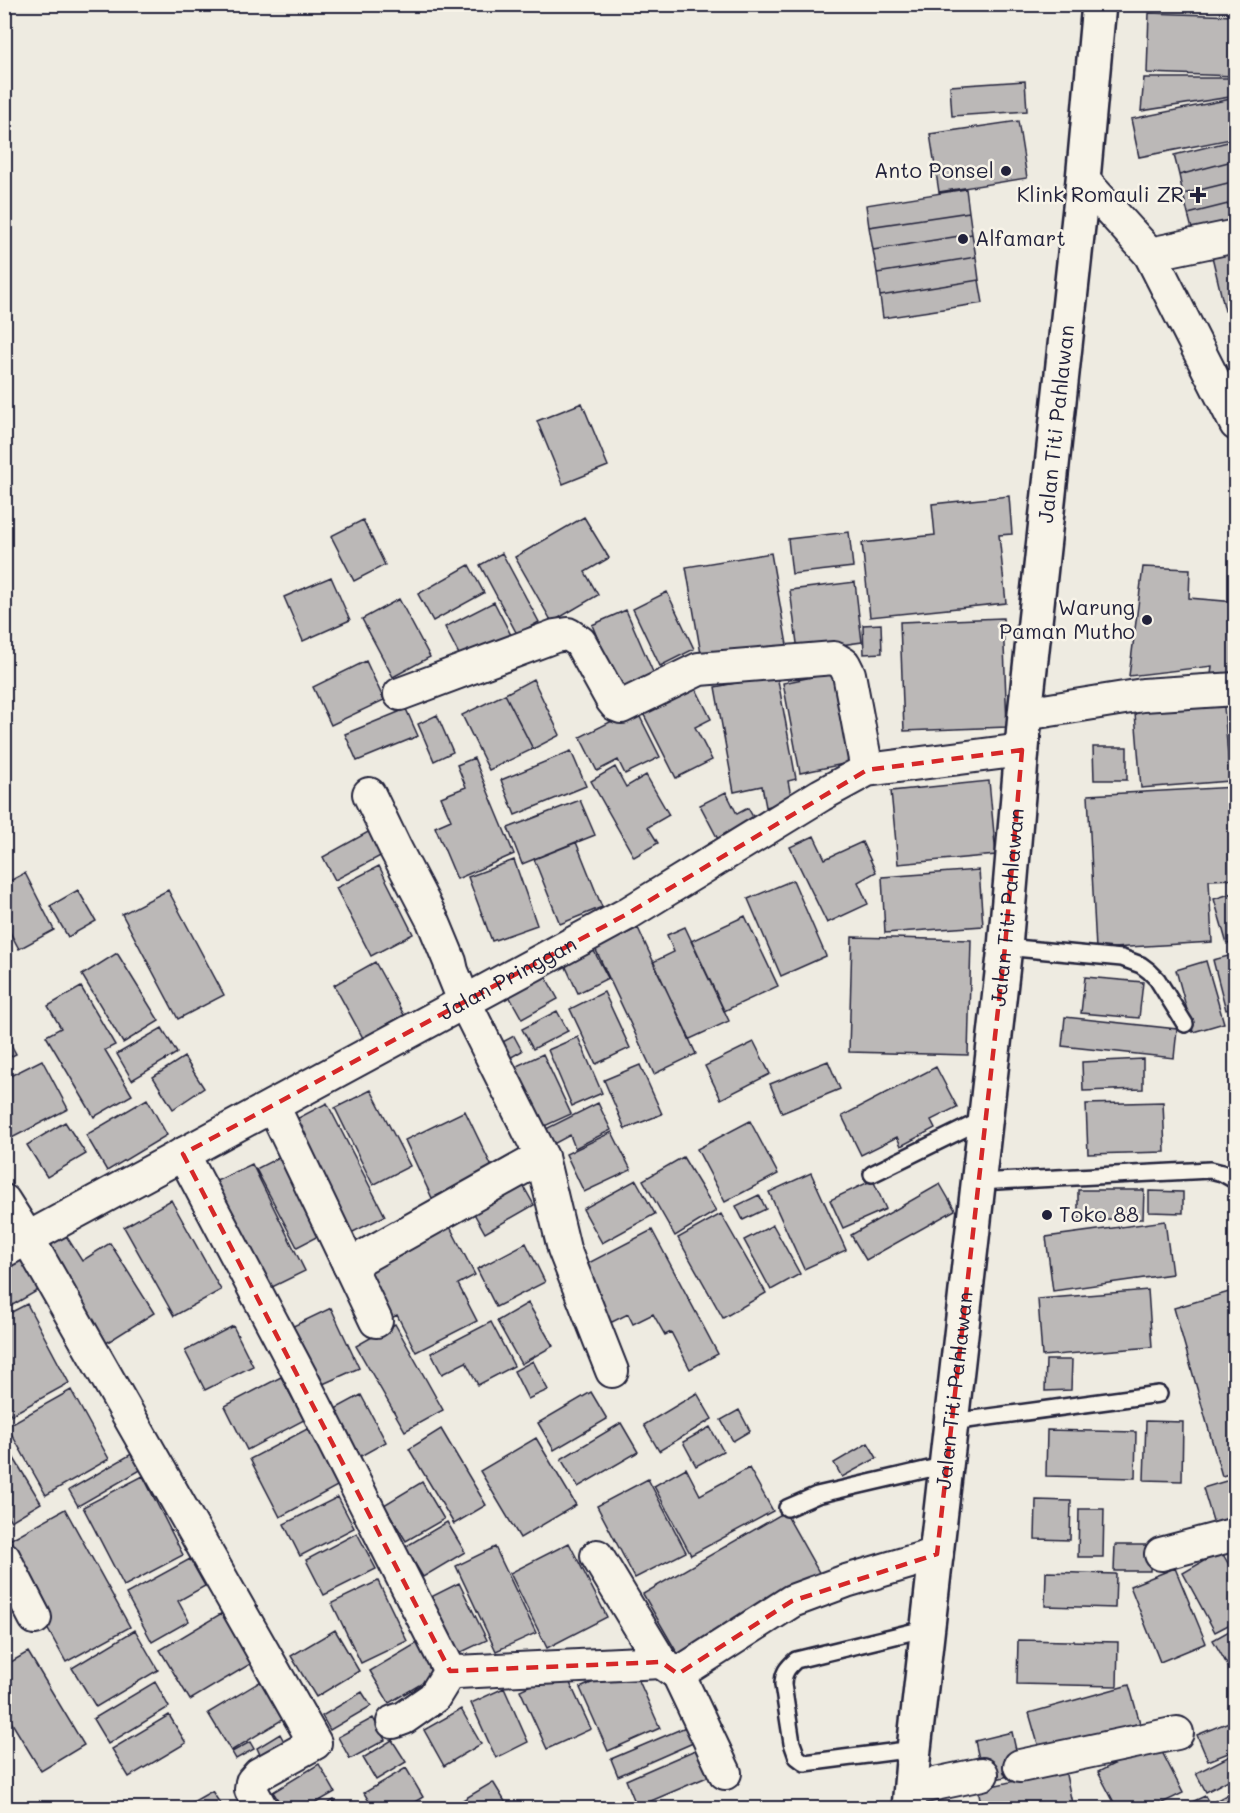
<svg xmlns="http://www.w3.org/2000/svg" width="1240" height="1813" viewBox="0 0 1240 1813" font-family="Mali,sans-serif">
<rect width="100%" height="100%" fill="#eeebe1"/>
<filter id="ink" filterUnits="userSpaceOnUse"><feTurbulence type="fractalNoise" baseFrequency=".0167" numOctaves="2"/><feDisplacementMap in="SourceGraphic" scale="12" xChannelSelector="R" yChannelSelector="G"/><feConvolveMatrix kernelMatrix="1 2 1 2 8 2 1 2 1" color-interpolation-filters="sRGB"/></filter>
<g filter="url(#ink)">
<path fill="#bbb8b7" stroke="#22223b" stroke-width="1.5" d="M1149,13L1236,16V76L1147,73Z
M1144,78H1236V96L1141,111Z
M1025,81L1027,111L952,116L950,86Z
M1236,98V138L1139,157L1131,119Z
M1018,121L1027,178L939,192L930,134Z
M1236,140V160L1179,175L1174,155Z
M1236,160V181L1183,194L1179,175Z
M1236,181V202L1188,214L1183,194Z
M966,189L969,212L869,227L866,205Z
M1236,202V222L1193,233L1188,214Z
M969,212L972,234L873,250L869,227Z
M972,234L976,257L877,273L873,250Z
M1236,242V309L1225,311L1210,248Z
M976,257L979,280L880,296L877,273Z
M979,280L983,303L883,318L880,296Z
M1236,322V351H1235L1228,324Z
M582,403L608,466L563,484L537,421Z
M1009,496L1012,534L999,535L1006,603L870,617L862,543L935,535L932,504Z
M584,517L609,558L585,572L598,595L552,622L515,557Z
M363,520L385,565L354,581L331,536Z
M849,532L853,567L792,574L788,539Z
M502,553L539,622L517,634L480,565Z
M771,553L787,645L702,660L686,567Z
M469,565L484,593L433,621L418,594Z
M1143,567L1190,569L1189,598L1236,602V672L1211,675L1212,666L1129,676Z
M331,577L350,620L303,641L284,597Z
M855,582L862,642L798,651L790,590Z
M667,592L694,649L660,666L633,609Z
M399,599L430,657L393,677L362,619Z
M494,602L514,641L465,666L445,627Z
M626,610L656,679L621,694L592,625Z
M1003,618L1007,727L904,731L900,622Z
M881,624L882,653L864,654L863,625Z
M366,661L384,700L331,725L313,687Z
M836,672L853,762L800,773L783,683Z
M777,675L796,779L788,781L792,801L766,807L762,786L734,792L715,687Z
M533,679L560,735L533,749L505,694Z
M693,683L711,719L695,727L712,760L676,778L641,709Z
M505,694L533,749L489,770L462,715Z
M1223,694L1230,781L1141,788L1134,701Z
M406,709L418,736L357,761L345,734Z
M636,709L660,757L625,774L618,760L597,771L580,737Z
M437,715L453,752L434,761L418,724Z
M1093,747H1127V780H1094Z
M571,751L586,786L515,815L501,780Z
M474,758L514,854L457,879L435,827L451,820L441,797L466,787L457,765Z
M615,767L626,787L646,775L669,815L648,827L658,843L634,857L591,781Z
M989,781L996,855L898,864L891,791Z
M1236,787V879L1209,880L1212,942L1096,949L1088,795Z
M726,792L737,814L748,808L757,824L720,843L700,805Z
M580,800L595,835L522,864L508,828Z
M379,826L392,850L335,880L323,857Z
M814,836L825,859L862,842L876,872L858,882L868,904L827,923L790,847Z
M576,842L602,907L560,924L534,859Z
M514,860L537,925L492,941L468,877Z
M379,866L413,934L371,956L336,888Z
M979,870L983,926L885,933L882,877Z
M25,873L54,930L19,949L4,921V909L11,906L4,894V884Z
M793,880L826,956L781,976L748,899Z
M78,890L96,921L68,937L50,906Z
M168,890L224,995L178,1019L122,914Z
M1236,892V942L1227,944L1214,899Z
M745,916L778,986L724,1011L691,941Z
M685,927L729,1021L690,1039L653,962L674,952L667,935Z
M638,928L696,1054L654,1074L595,948Z
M852,937L971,940L968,1055L849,1052Z
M594,951L608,978L578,993L565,965Z
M117,953L159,1021L123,1043L82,975Z
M1236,954V1008L1226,1010L1213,960Z
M1206,961L1224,1023L1193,1032L1176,970Z
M375,962L404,1015L363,1038L334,985Z
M544,974L558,999L522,1019L508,994Z
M1085,977L1143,982L1139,1018L1081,1013Z
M81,987L115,1045L105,1050L132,1095L94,1117L46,1036L61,1028L48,1006Z
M604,992L630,1048L596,1064L570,1009Z
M557,1011L568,1031L533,1049L522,1029Z
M1065,1017L1177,1029L1174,1058L1062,1046Z
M162,1028L177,1053L132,1080L117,1054Z
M4,1032L16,1054L4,1060Z
M514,1036L522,1051L503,1062L495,1046Z
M578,1037L602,1093L572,1106L548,1050Z
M754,1042L770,1074L721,1099L705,1066Z
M543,1054L571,1114L538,1129L510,1069Z
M184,1057L204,1088L173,1109L153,1077Z
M1143,1059V1089L1083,1091L1082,1062Z
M42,1060L68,1109L4,1142V1079Z
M828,1061L840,1089L782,1113L770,1084Z
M640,1065L662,1114L625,1129L604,1080Z
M936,1067L957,1107L931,1120L935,1128L901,1146L897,1137L861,1155L842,1116Z
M371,1090L410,1166L373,1185L335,1108Z
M147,1099L167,1135L107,1171L86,1135Z
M1163,1102L1165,1152L1088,1154L1086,1104Z
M327,1103L385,1216L345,1236L287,1124Z
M598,1103L611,1130L575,1148L570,1135L546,1148L538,1133Z
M465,1111L493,1169L432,1198L405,1140Z
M750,1121L778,1174L725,1202L697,1149Z
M65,1122L86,1154L47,1177L27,1145Z
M612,1132L631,1170L584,1192L566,1154Z
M289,1152L330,1230L297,1247L256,1169Z
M683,1157L716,1211L675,1236L643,1180Z
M252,1164L305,1271L262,1292L210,1184Z
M516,1173L534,1205L485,1233L467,1201Z
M811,1173L846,1250L804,1269L769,1192Z
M636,1180L655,1214L602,1243L583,1209Z
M873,1180L886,1209L843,1228L830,1200Z
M940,1184L955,1210L866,1260L851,1235Z
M1078,1190H1144L1143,1219H1078Z
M1149,1191L1183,1192V1213L1149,1212Z
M759,1195L766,1209L743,1220L736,1206Z
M171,1200L221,1290L174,1316L124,1227Z
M721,1214L766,1293L723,1318L678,1238Z
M447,1221L475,1275L458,1284L477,1321L416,1352L397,1315L384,1322L356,1268Z
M1165,1221L1172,1274L1053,1291L1046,1237Z
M773,1225L800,1274L771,1290L744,1240Z
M652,1230L718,1354L690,1369L671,1332L665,1335L653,1314L633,1324L628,1314L606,1325L577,1269Z
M65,1234L82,1261L110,1243L154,1313L100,1347L38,1251Z
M526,1243L545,1282L496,1307L477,1269Z
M25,1257L42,1288L4,1310V1269Z
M1148,1290L1152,1347L1042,1356L1038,1299Z
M1236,1290V1472L1222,1476L1174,1308Z
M528,1303L553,1346L521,1364L497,1321Z
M27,1304L69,1383L11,1415L4,1403V1316Z
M331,1308L359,1368L314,1388L287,1329Z
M491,1322L514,1366L478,1385L466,1362L442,1374L431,1353Z
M395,1324L443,1410L405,1431L356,1346Z
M233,1326L253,1366L205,1390L185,1351Z
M1046,1360H1072L1071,1390L1045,1391Z
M533,1361L548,1390L528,1399L514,1371Z
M281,1377L304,1420L247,1450L225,1406Z
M71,1390L109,1459L46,1495L7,1426Z
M591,1392L607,1419L554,1450L538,1423Z
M697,1393L712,1419L659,1451L644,1425Z
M361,1395L386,1442L350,1462L324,1415Z
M739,1410L750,1431L733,1441L721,1420Z
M1146,1421L1183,1422L1182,1481L1144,1480Z
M621,1423L638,1452L578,1487L561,1459Z
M311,1427L341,1484L280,1517L250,1459Z
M710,1427L723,1451L696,1466L683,1442Z
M441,1429L486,1505L454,1524L409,1449Z
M1047,1430L1136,1432L1135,1478L1046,1476Z
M536,1438L576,1505L520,1538L480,1471Z
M868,1443L877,1458L842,1477L834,1463Z
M9,1450L41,1503L11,1521L4,1510V1452Z
M135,1452L144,1468L78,1506L69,1490Z
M686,1468L700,1495L749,1468L773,1511L691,1555L654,1486Z
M143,1476L183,1555L124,1586L83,1507Z
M1236,1478V1529L1217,1534L1203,1488Z
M648,1479L686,1552L635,1578L597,1506Z
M422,1482L444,1519L406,1541L384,1505Z
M338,1497L354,1528L300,1556L284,1524Z
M1036,1500L1071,1501L1070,1540L1035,1539Z
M65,1509L130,1627L66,1662L4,1550V1543Z
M1079,1509H1104L1103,1557H1078Z
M785,1512L821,1576L680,1658L643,1594Z
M447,1522L465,1552L423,1577L405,1547Z
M357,1533L376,1569L324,1595L306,1560Z
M569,1543L607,1617L547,1648L510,1573Z
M1115,1545H1151L1150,1571H1114Z
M495,1547L536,1633L496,1651L456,1566Z
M1221,1551L1236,1577V1621L1215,1632L1183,1573Z
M190,1559L205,1586L178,1601L189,1621L152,1642L126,1594Z
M1175,1568L1206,1643L1160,1662L1130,1586Z
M1046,1572L1116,1574L1115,1608L1045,1606Z
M378,1581L407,1641L361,1663L332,1603Z
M459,1583L487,1640L449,1658L421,1602Z
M222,1613L252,1663L190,1700L160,1650Z
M1236,1627V1680L1213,1640Z
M135,1630L158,1670L96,1707L72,1668Z
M335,1630L359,1671L316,1697L291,1656Z
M1018,1640L1118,1642L1117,1686L1017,1684Z
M419,1642L438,1674L389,1703L370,1671Z
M28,1652L84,1745L41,1771L4,1710V1666Z
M632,1665L660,1728L608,1751L580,1688Z
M564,1670L591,1729L547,1749L520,1690Z
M268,1677L290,1715L231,1751L208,1713Z
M155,1682L169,1707L108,1744L93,1719Z
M1129,1685L1140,1723L1040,1751L1029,1713Z
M504,1688L528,1742L496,1758L471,1703Z
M362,1692L371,1706L330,1730L322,1716Z
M461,1709L481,1744L444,1766L424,1730Z
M169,1715L186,1743L129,1777L112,1749Z
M373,1718L385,1740L350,1759L338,1737Z
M1236,1719V1750L1208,1761L1197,1735Z
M695,1723L702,1739L618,1776L611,1759Z
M1012,1732L1021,1773L984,1782L975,1741Z
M280,1734L286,1745L262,1759L257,1748Z
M392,1740L406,1762L376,1780L363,1758Z
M250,1742L254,1749L236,1759L232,1752Z
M1157,1742L1183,1793L1152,1808H1117L1098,1772Z
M702,1747L714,1774L637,1807L626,1780Z
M1236,1753V1776L1206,1792L1196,1773Z
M319,1764L335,1792L307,1808H283L273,1792Z
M406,1768L423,1797L405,1808H373L364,1793Z
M1065,1770L1073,1808H982L978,1789Z
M493,1782L509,1808H459L456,1804Z
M1236,1790V1807L1219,1808L1215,1801Z
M212,1791L223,1808H182Z
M1205,1796L1212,1808H1179Z
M334,1800L339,1808H320Z
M438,1803L441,1808H428Z"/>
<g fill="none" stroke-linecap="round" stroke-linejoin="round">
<g stroke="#22223b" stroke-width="20">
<path id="service" d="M1005,947L1122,958L1141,965L1149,971L1157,979L1185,1024
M872,1174L986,1118
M979,1182L1210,1170L1222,1173L1236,1181
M952,1422L1159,1394
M787,1508L817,1495L946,1465
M914,1749L805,1763L797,1757L792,1743L783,1685C783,1673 787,1668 796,1660L928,1628"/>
</g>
<g stroke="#22223b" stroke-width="36">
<g id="minor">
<path d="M1083,180L1150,254L1236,424"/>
<path d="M1150,254L1236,236"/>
<path d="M400,694L555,636L568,634L580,642L612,700L616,705L621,707L699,669L834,658L844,664L849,674L867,770"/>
<path d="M1025,714L1143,695L1236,689"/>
<path d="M369,794L396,850L433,921L450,962L452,971L465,1003L542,1157L564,1249L612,1371"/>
<path d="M273,1106L376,1321"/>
<path d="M183,1154L302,1379L450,1671L458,1672L661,1662L597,1556"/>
<path d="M4,1201L27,1237L315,1743L259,1774L252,1782L251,1790L261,1808"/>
<path id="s1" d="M4,1251L627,914L821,795L867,770L1022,750"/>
<path d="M349,1265L542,1157"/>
<path d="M1161,1554L1236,1534"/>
<path d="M4,1558L35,1618"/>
<path d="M661,1662L678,1674L792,1601L846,1581L937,1554"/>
<path d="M678,1674L725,1773"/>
<path d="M393,1722L404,1718L434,1697L450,1671"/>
<path d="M1020,1766L1177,1733"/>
<path d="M911,1789L982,1774"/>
</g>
</g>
<g stroke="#22223b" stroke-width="38">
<g id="primary">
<path id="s2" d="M909,1808L914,1749L1005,947L1025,714L1083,180L1099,4"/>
</g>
</g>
<use href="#service" stroke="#f7f3e8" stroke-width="15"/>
<use href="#minor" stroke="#f7f3e8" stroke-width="32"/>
<use href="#primary" stroke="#f7f3e8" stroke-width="33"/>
</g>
</g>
<path fill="none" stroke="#d62828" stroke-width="4.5" stroke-dasharray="12 8" stroke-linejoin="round" d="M1022,750L1005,947L937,1554L792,1601L678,1674L661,1662L450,1671L183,1154L627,914L867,770Z"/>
<g fill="#22223b" stroke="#f7f3e8" stroke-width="2">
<circle cx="1006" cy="171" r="6"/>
<path d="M1195 186h6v6h6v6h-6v6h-6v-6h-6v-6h6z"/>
<circle cx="963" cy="239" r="6"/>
<circle cx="1147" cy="620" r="6"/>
<circle cx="1047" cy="1215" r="6"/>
</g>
<g text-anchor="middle" stroke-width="5" stroke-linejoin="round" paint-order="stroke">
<g font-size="21" fill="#22223b" stroke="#f7f3e8" text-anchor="end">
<text x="994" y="178">Anto Ponsel</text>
<text x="1184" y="202">Klink Romauli ZR</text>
<text x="975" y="246" text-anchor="start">Alfamart</text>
<text x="1135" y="615">Warung<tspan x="1135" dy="24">Paman Mutho</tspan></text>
<text x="1059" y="1222" text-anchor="start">Toko 88</text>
</g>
<g font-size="21" fill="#22223b" stroke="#f7f3e8">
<text dy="7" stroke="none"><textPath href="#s2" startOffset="1392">Jalan Titi Pahlawan</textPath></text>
<text dy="7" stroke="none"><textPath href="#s2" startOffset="906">Jalan Titi Pahlawan</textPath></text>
<text dy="7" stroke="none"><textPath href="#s1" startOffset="573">Jalan Pringgan</textPath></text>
<text dy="7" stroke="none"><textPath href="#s2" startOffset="420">Jalan Titi Pahlawan</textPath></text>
</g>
</g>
<rect width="1240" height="1813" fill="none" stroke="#f7f3e8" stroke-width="24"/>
<rect x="12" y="12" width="1216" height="1789" fill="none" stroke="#22223b" stroke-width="2" filter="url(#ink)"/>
</svg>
